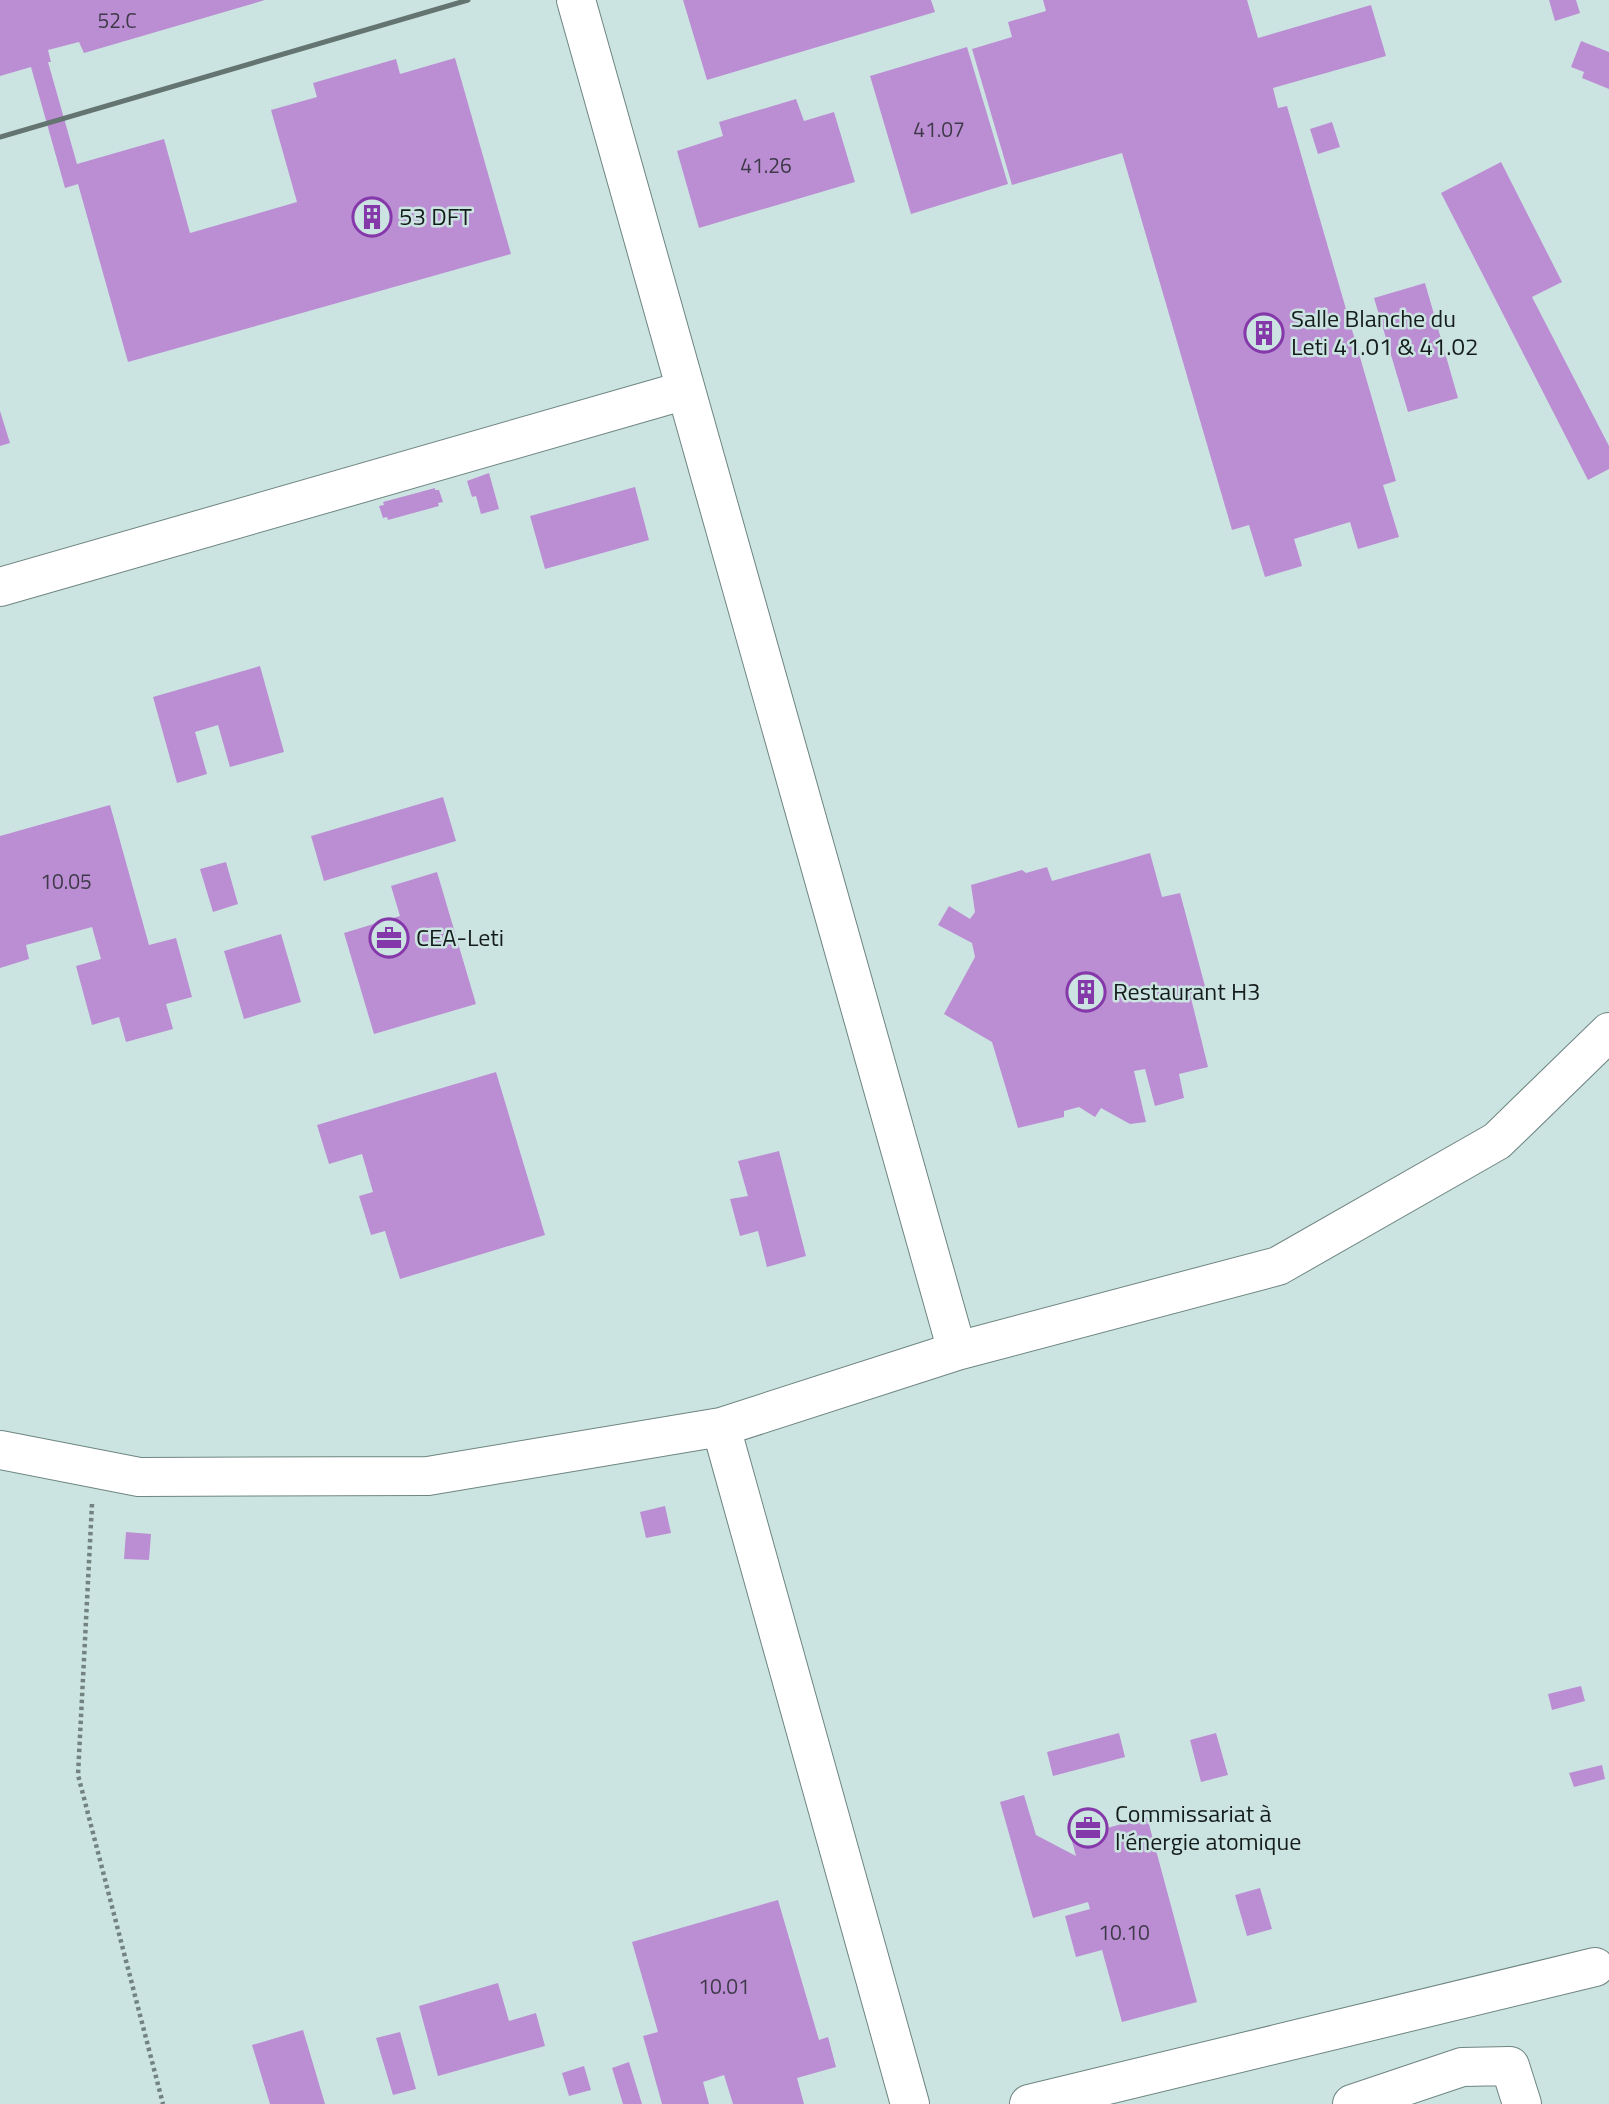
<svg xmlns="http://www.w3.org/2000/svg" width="1609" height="2104" viewBox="0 0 1609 2104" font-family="'Titillium Web',sans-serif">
<rect width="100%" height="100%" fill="#cce4e1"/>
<path fill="#bb8ed4" d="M0,0H265L84,53L79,42L48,50L51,62H48L77,164L164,139L190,233L297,202L271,110L317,97L313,83L396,59L400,74L455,58L511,254L128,362L78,184L65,188L31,67L0,76Z
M683,0H931L935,12L707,80Z
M1043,0H1247L1258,38L1371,5L1386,56L1273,88L1278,108L1287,106L1396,481L1383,485L1399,537L1358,549L1350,522L1294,539L1302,566L1265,577L1249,525L1232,530L1122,153L1012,185L972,49L1012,37L1008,22L1046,11Z
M1549,0H1576L1580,13L1555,21Z
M1581,41L1609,52V89L1582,78L1584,72L1571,67Z
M967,47L1008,184L911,214L870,76Z
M796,99L804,121L834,112L855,182L699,228L677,151L723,136L719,122Z
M1332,122L1340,147L1318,154L1310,129Z
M1501,162L1562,282L1532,297L1609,446V469L1588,480L1441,193Z
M1425,283L1458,398L1408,412L1374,298Z
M0,411L10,443L0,446Z
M489,473L499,509L481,514L476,496L472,497L467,481Z
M635,487L649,540L545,569L530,516Z
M435,488V490H439L443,502L438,503L439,506L388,520L387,517L383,518L379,506L384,505L383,502Z
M260,666L284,752L230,767L218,725L195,732L207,774L177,783L153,697Z
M443,797L456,841L324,881L311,836Z
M110,805L149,945L176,938L192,997L166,1004L173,1029L126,1042L119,1017L92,1025L76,966L101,959L92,927L26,945L29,959L0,968V836Z
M1150,853L1162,897L1180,893L1206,990L1190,994L1208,1067L1179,1074L1184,1098L1155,1106L1145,1069L1134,1071L1146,1122L1130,1124L1101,1108L1095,1117L1079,1107L1064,1111V1117L1018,1128L992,1042L944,1014L975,957L972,943L938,925L949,906L970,919L975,912L971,885L1022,870L1026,873L1047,867L1052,881Z
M226,862L238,904L213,912L200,869Z
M437,872L476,1004L374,1034L344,933L400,916L391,886Z
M281,934L301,1002L244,1019L224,951Z
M496,1072L545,1235L400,1279L385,1231L371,1235L359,1196L373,1192L362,1154L329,1164L317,1125Z
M779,1151L806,1256L767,1267L758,1231L740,1236L730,1199L748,1196L738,1161Z
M665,1506L671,1533L646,1538L640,1512Z
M126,1532L151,1534L149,1560L124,1559Z
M1581,1686L1585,1701L1552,1710L1548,1694Z
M1119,1733L1125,1757L1053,1776L1047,1752Z
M1216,1733L1228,1775L1201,1782L1190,1740Z
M1602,1765L1605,1779L1574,1787L1569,1773Z
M1024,1795L1036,1835L1076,1856L1071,1838L1147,1817L1197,2002L1122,2022L1102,1950L1076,1957L1065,1916L1090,1909L1088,1902L1033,1918L1000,1802Z
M1260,1888L1272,1929L1247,1936L1235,1895Z
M778,1900L819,2040L828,2037L836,2067L797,2078L804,2104H733L724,2075L703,2082L709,2104H662L643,2036L658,2032L632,1942Z
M498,1983L509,2021L536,2013L545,2046L438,2076L419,2006Z
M303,2030L325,2104H270L252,2045Z
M400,2032L416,2089L393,2095L376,2038Z
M629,2062L642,2104H623L612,2068Z
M584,2066L591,2090L569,2096L562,2073Z"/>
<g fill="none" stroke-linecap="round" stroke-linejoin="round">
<g stroke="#6e8581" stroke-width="40">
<path id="minor" d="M576,0L957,1351
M0,587L686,390
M721,1427L910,2104
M0,1450L139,1477L428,1476L721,1427L957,1351L1278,1266L1497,1141L1609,1032
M1029,2104L1595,1967
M1352,2104L1462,2067L1510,2066L1522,2104"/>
</g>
<path stroke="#728380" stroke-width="4.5" stroke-dasharray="3.5 3.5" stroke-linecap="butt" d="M92,1504L78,1775L163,2104"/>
<use href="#minor" stroke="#fff" stroke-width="38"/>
<path stroke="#647471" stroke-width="5" d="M0,137L468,0"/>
</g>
<defs>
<g id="building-ring" transform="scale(2.0125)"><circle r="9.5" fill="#cce4e1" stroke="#8538a9" stroke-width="1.5"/><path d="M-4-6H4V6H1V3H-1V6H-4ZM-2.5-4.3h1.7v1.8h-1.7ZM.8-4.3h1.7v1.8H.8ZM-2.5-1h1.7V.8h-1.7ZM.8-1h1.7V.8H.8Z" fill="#8538a9"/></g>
<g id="office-ring" transform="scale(2.0125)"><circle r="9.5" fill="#cce4e1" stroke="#8538a9" stroke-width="1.5"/><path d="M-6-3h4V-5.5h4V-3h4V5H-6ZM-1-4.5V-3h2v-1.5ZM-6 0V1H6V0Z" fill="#8538a9"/></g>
</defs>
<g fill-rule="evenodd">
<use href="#building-ring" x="372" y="217"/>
<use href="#building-ring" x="1264" y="333"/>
<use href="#office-ring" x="389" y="938"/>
<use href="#building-ring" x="1086" y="992"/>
<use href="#office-ring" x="1088" y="1828"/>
</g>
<g text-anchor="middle" stroke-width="5" stroke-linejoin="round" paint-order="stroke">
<g font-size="21" fill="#3e3949">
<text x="117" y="28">52.C</text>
<text x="939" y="137">41.07</text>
<text x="766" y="173">41.26</text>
<text x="66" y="889">10.05</text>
<text x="1124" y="1940">10.10</text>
<text x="724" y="1994">10.01</text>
</g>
<g font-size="24" fill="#141d1b" stroke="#cce4e1" text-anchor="start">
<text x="399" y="225">53 DFT</text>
<text x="1291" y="327">Salle Blanche du<tspan x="1291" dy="28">Leti 41.01 &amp; 41.02</tspan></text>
<text x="416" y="946">CEA-Leti</text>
<text x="1113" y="1000">Restaurant H3</text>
<text x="1115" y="1822">Commissariat à<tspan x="1115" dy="28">l'énergie atomique</tspan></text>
</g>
</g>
</svg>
